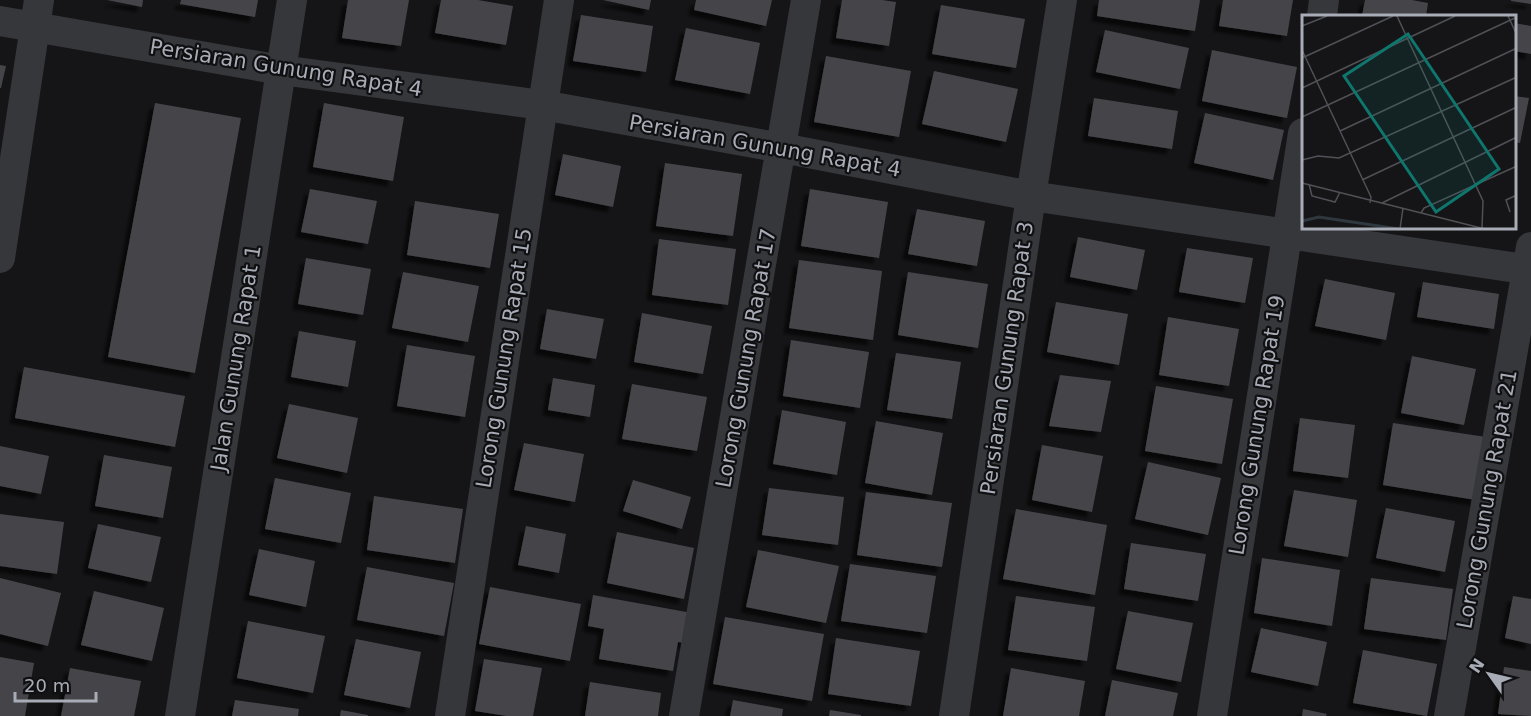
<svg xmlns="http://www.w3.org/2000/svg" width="1531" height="716" viewBox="0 0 1531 716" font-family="'DejaVu Sans',sans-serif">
<defs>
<filter id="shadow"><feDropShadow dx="-5.5" dy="5.5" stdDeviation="1.5" flood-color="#0009"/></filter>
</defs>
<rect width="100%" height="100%" fill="#151517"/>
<path fill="#44454a" filter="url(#shadow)" d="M107,0H143L142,7Z
M181,0H258L255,17L180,4Z
M348,0H409L401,46L342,38Z
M441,0H478L513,6L506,45L435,33Z
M603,0H651L649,10Z
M696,0H772L766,26L694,10Z
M842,0H882L896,2L889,46L836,38Z
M1099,0H1200L1195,31L1097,16Z
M1223,0H1293L1287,36L1219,26Z
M1365,0H1412L1428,3L1426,16H1362Z
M1511,0H1531V4L1511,1Z
M941,5L1025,19L1016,68L932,54Z
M581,15L653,26L646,72L573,61Z
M1514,23L1531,26V54L1514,51Z
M686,28L760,43L750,94L675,80Z
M1105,30L1189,48L1180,89L1096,72Z
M1212,50L1297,67L1287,118L1202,101Z
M826,56L911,71L899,137L814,122Z
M0,65L6,66L1,88H0Z
M934,71L1018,89L1006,142L922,124Z
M1514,96L1529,98L1520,143L1514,142Z
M1094,98L1178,111L1172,149L1088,136Z
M155,103L241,118L195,373L108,357Z
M324,103L404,117L393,181L313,167Z
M1205,113L1284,130L1273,180L1194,163Z
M563,154L621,166L613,207L555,195Z
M665,163L742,174L733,236L656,226Z
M310,189L377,201L368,244L301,232Z
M810,189L888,202L879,258L801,246Z
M415,201L499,214L490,268L407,255Z
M917,209L985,221L977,266L908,254Z
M1078,237L1145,250L1137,290L1070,277Z
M659,239L736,249L728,305L652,295Z
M1187,248L1253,258L1245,303L1179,292Z
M306,258L371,269L363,315L298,304Z
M799,260L882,271L873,340L789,328Z
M403,272L479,286L468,342L392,328Z
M908,272L988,284L978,348L898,335Z
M1325,279L1395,293L1386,340L1315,326Z
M1423,282L1499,294L1494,329L1417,317Z
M1056,302L1128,314L1119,365L1047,352Z
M547,309L604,319L596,359L540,349Z
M642,313L712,326L703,374L634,362Z
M1168,317L1239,329L1229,386L1159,375Z
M299,331L356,341L348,387L291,377Z
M791,340L869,352L860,408L783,396Z
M407,345L475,356L465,417L397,406Z
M896,353L961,362L952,419L887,410Z
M1412,356L1476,369L1464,425L1401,413Z
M24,367L185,396L175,447L15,418Z
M1060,375L1111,381L1101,432L1049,426Z
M553,378L595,385L590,417L548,410Z
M632,384L707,397L697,451L622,439Z
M1156,386L1233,399L1222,464L1145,451Z
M289,404L358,418L347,473L277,458Z
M782,410L846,422L837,475L773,464Z
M1300,418L1355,425L1348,478L1293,471Z
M876,421L943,433L932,495L865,483Z
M1393,423L1486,437L1476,500L1383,485Z
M524,443L584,454L575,502L514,490Z
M1042,445L1103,456L1092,512L1032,500Z
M0,446L49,456L41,494L0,486Z
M104,455L172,467L163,518L95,506Z
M1148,462L1221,478L1208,535L1135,519Z
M275,478L351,493L341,543L265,529Z
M633,480L691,497L682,529L623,511Z
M769,488L844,497L838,545L762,535Z
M1294,490L1357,500L1348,557L1284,546Z
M866,492L952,503L942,567L857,555Z
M374,496L463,509L455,563L367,550Z
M1386,508L1455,521L1445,572L1376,558Z
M1016,509L1107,525L1095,595L1003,579Z
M0,514L64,522L57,574L0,566Z
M98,524L161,537L151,582L88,568Z
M526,526L566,534L559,573L518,565Z
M617,532L694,548L684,599L607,583Z
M1131,543L1206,554L1198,601L1124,589Z
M259,549L315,561L306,607L249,595Z
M758,550L839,566L826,623L746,607Z
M1262,558L1340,570L1332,626L1254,613Z
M850,564L936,576L927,633L841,621Z
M367,567L454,583L444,636L357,620Z
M0,578L61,593L48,646L0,634Z
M1371,578L1453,589L1446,640L1364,629Z
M490,587L581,604L570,661L479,644Z
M94,591L164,608L152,661L81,645Z
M593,595L692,613L686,643L678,642L673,671L599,659L604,629L588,626Z
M1016,596L1095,607L1087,661L1008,650Z
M1513,596L1531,599V644L1505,638Z
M1128,611L1193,623L1181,682L1116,669Z
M725,617L824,634L812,701L713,684Z
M248,621L325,636L313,693L237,678Z
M1261,628L1327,642L1318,686L1251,672Z
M836,638L920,651L911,706L828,694Z
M356,639L421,652L410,708L344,695Z
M1363,650L1437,664L1427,716L1353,703Z
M0,657L34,663L25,716H0Z
M484,659L542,668L533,716H507L475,711Z
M1504,667L1531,671V716L1498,714Z
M70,668L141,681L134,716H61Z
M1011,668L1085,681L1079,716H1003Z
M1112,680L1178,693L1173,716H1105Z
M590,682L661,693L658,716H585Z
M235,700L299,709L298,716H232Z
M733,700L783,709L782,716H730Z
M1303,709L1327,714L1326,716H1302Z
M341,710L368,715V716H340Z
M830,710L861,715V716H829Z"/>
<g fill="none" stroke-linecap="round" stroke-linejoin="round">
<path stroke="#36373b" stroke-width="30" d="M1322,16L1324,0
M0,21L281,70L542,105L782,148L1031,196L1531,270
M0,258L39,0
M180,716L292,0
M450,716L559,0
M684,716L806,0
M954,716L1031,196L1062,0
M1212,716L1303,133
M1449,716L1531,247"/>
</g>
<g text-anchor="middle" stroke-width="4.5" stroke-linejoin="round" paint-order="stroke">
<g font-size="21" fill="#a8acb6" stroke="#101012">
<text transform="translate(286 68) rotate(9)" y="7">Persiaran Gunung Rapat 4</text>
<text transform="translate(765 146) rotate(10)" y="7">Persiaran Gunung Rapat 4</text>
<text transform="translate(236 358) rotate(-81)" y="7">Jalan Gunung Rapat 1</text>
<text transform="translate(504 358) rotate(-81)" y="7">Lorong Gunung Rapat 15</text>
<text transform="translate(746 358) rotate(-80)" y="7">Lorong Gunung Rapat 17</text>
<text transform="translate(1007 358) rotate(-82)" y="7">Persiaran Gunung Rapat 3</text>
<text transform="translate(1257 425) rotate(-81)" y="7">Lorong Gunung Rapat 19</text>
<text transform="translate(1487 499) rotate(-80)" y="7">Lorong Gunung Rapat 21</text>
</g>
</g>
<g transform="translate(1302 15)">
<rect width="214" height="214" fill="#151517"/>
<path fill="none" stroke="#2f383e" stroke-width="3" d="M0,206L17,202L97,214"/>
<path fill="none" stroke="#505157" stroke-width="1.5" d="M95,1L181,186L180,213M206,1L215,20M0,11L25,1M0,35L69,182L68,188M0,43L91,1M0,73L153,1M0,102L215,2M38,116L215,33M0,145L16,141L37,143L215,62M60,165L215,92M0,168L183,214M7,169L10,181L33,187L38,177M80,188L215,122M208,197L204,185L215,180M119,198L122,193L215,151M98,214L101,193"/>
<path fill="#0f766e" fill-opacity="0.15" stroke="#0f766e" stroke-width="3" d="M106,19L197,154L134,197L42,61Z"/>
<rect width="214" height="214" fill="none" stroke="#a8acb6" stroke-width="3"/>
</g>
<g transform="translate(1489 674) rotate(304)" stroke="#101012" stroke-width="4.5" paint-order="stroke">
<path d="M0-4.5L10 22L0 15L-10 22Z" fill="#a8acb6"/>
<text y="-9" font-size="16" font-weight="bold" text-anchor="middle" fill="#a8acb6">N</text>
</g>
<path d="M15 692v9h81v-9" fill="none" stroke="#a8acb6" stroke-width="3"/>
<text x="24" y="692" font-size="18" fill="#a8acb6" stroke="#101012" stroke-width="4.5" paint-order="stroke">20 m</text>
</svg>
